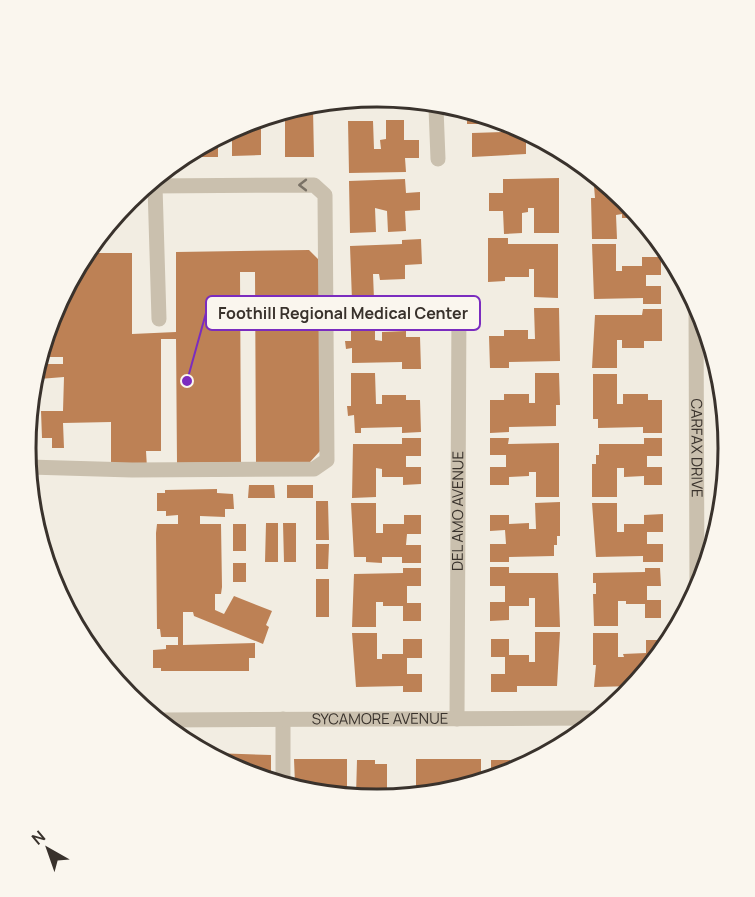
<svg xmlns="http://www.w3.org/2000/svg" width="755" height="897" viewBox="0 0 755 897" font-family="Manrope,sans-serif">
<rect width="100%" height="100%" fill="#f2ede2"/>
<path fill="#bd8155" d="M378,97L420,105V109H401V104L352,105V102Z
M313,109L314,157H285V115Z
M467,114L513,123L526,132V154L472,157V133L503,132V124H467Z
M261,120V155L232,156V130L243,123Z
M386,120H404V140H419V158H405L406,172L349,173L348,121H373L374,149H381L380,140L386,139Z
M218,140V157H193L200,152Z
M559,178V233H534V208H528V212L522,213V233L504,234L503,211H489V193H503V179Z
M405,179L406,193L420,192V210L405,211L406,231L388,232L387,211L375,208L376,232L350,233L349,181Z
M594,186H606L627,200L639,218H622V214L616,215L617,239H592L591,198H595Z
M488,238H508V244H558V298L534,297V269H529V277H505V281L488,282Z
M421,239L422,264L405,265V279L380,280L379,274H373L374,299L352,300L350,246L402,244V240Z
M592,244H616V271H622V266H642V257H661V275H646V286H661V304H643V298L594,299Z
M309,250L320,261V451L310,462H256L255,272H240L241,462L177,463L176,339H161V451H146L147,468L111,467V422L63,423L64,448H52V438H42L41,411H63L64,377L39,379L42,364H63V357H44L52,313L93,253H132V334L176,332V252Z
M534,308H559L560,361L509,362V368H490L489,336H504V330H528V339H535Z
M351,309H375V340L382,341V332L406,331V337H420L421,369H402V362L352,363V348L346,349L345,341H351Z
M643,309H662V341H644V348H622V340H617V368H592L595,315H642Z
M351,373H375L376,404H382V395H406V400H420L421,432L402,433V427L361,428V433H355L354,415L348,416L347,406H351Z
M535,373H559L560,405H556V426L509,427V432L490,433V400H504V394H529V403H535Z
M593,374H617V404H623V394H648V400H662V433H643V427L598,428V419H593Z
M402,438H421V456H406V467H421V484L403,485V477H382V469L376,468V497L352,498L353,444H402Z
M490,438H509L508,444L559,443V497H536V472H529V476L509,477V485H490V467H506V455H490Z
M644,438H662V456H647V467H662V485H644V476L624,477V468H617V497H592V464H596V455H599V444H644Z
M249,485H274L275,498H248Z
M287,485H313V498H287Z
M217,489V493L233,494L234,509H225V517L200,516V524H221L222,587L221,594H215V610L224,614L234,596L272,611L266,625L269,627L263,644L194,616L193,612H183V645L255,643V658H249V671H161V668H153V650L166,649V645H178V637H161L160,629H157L156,533L157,524H178V515L166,516V511H157V493H165V490Z
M316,501H328L329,540H316Z
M560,502V536H557V545H554V556L509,557V562H490V544H506L505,530L490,531V515H509V524L529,523V529H536L535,503Z
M351,503H376V533H383V524H404V515H421V534H407L406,545H421V563H402V557H382V563L366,562V557H354Z
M592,503H617V532H624V524H644V515L663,514V532H647V544H663V562H643V556L596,557Z
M266,523H278V562H265Z
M283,523H296V562H284Z
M233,524H246V551H233Z
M316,544H329L328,569H316Z
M233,563H246V582H233Z
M490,567H509V573H558L560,627H535V598H529V606H509V620L490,621V602H505V586H490Z
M403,568H421V586H407V603H421V621H403V606H383V602H376V627H352L354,574L403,573Z
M645,568H660L661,586H647V600H661V618H645V604H626V601H618V626H594L593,594H596V583H593V573L645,572Z
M316,579H329V617H316Z
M535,632H560L557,686H517V692H491V674H505V657H491V639H509V655H529V662H535Z
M352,633H377V659H382V654H403V639H422V658H407V674H422V692H403V686L356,687Z
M593,633H618V657H624L623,654L646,653V640H661V645L653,658H647V666L634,686L594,687L596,665H593Z
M212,753L271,755V779L242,774Z
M527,756H539L512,774L491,778V760H510V764H515V759H527Z
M294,759H347V794L295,784Z
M416,759H481V780L416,793Z
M357,760H375V764H387V790L401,791V796L378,800L356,796Z"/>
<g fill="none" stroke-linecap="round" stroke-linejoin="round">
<g stroke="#cac0ae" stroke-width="15">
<path d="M436,108L438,159"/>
<path d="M155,186L159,319"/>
<path id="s1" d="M696,304L697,592"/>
<path d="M29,467L132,470L314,469L327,460L325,195L314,185L149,186"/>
<path d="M283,719V782"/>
<path id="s2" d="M457,719L459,304"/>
<path id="s3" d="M162,720L596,718"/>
</g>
</g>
<defs><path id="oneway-chevron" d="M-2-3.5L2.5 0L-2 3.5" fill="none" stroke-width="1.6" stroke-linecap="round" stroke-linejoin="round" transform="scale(1.5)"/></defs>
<use stroke="#7a7266" href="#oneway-chevron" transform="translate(303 185) rotate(180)"/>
<g text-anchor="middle" stroke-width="6" stroke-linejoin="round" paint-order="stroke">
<g font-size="15" fill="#39322c" stroke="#faf6ee">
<text dy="5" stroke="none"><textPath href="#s1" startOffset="144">CARFAX DRIVE</textPath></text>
<text dy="5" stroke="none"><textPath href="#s2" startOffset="208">DEL AMO AVENUE</textPath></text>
<text dy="5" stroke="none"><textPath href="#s3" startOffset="218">SYCAMORE AVENUE</textPath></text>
</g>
</g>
<path d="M0 0H755V897H0ZM36 448a341 341 0 1 1 682 0a341 341 0 1 1-682 0Z" fill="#faf6ee" fill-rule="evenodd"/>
<path fill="none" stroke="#39322c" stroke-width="3" d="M36 448a341 341 0 1 1 682 0a341 341 0 1 1-682 0Z"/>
<path fill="none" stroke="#7b2cbf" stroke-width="2" d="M187 381L206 313"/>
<circle fill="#7b2cbf" stroke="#faf6ee" stroke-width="2" cx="187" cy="381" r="6"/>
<rect fill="#faf6ee" stroke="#7b2cbf" stroke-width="2" x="206" y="296" width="274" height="34" rx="6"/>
<g font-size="16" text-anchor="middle" font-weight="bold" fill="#39322c">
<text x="343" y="319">Foothill Regional Medical Center</text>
</g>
<g transform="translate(48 849) rotate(320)" stroke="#faf6ee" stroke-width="4.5" paint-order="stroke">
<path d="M0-4.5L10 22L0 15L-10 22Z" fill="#39322c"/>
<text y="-9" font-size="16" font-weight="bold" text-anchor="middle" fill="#39322c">N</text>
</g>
</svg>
